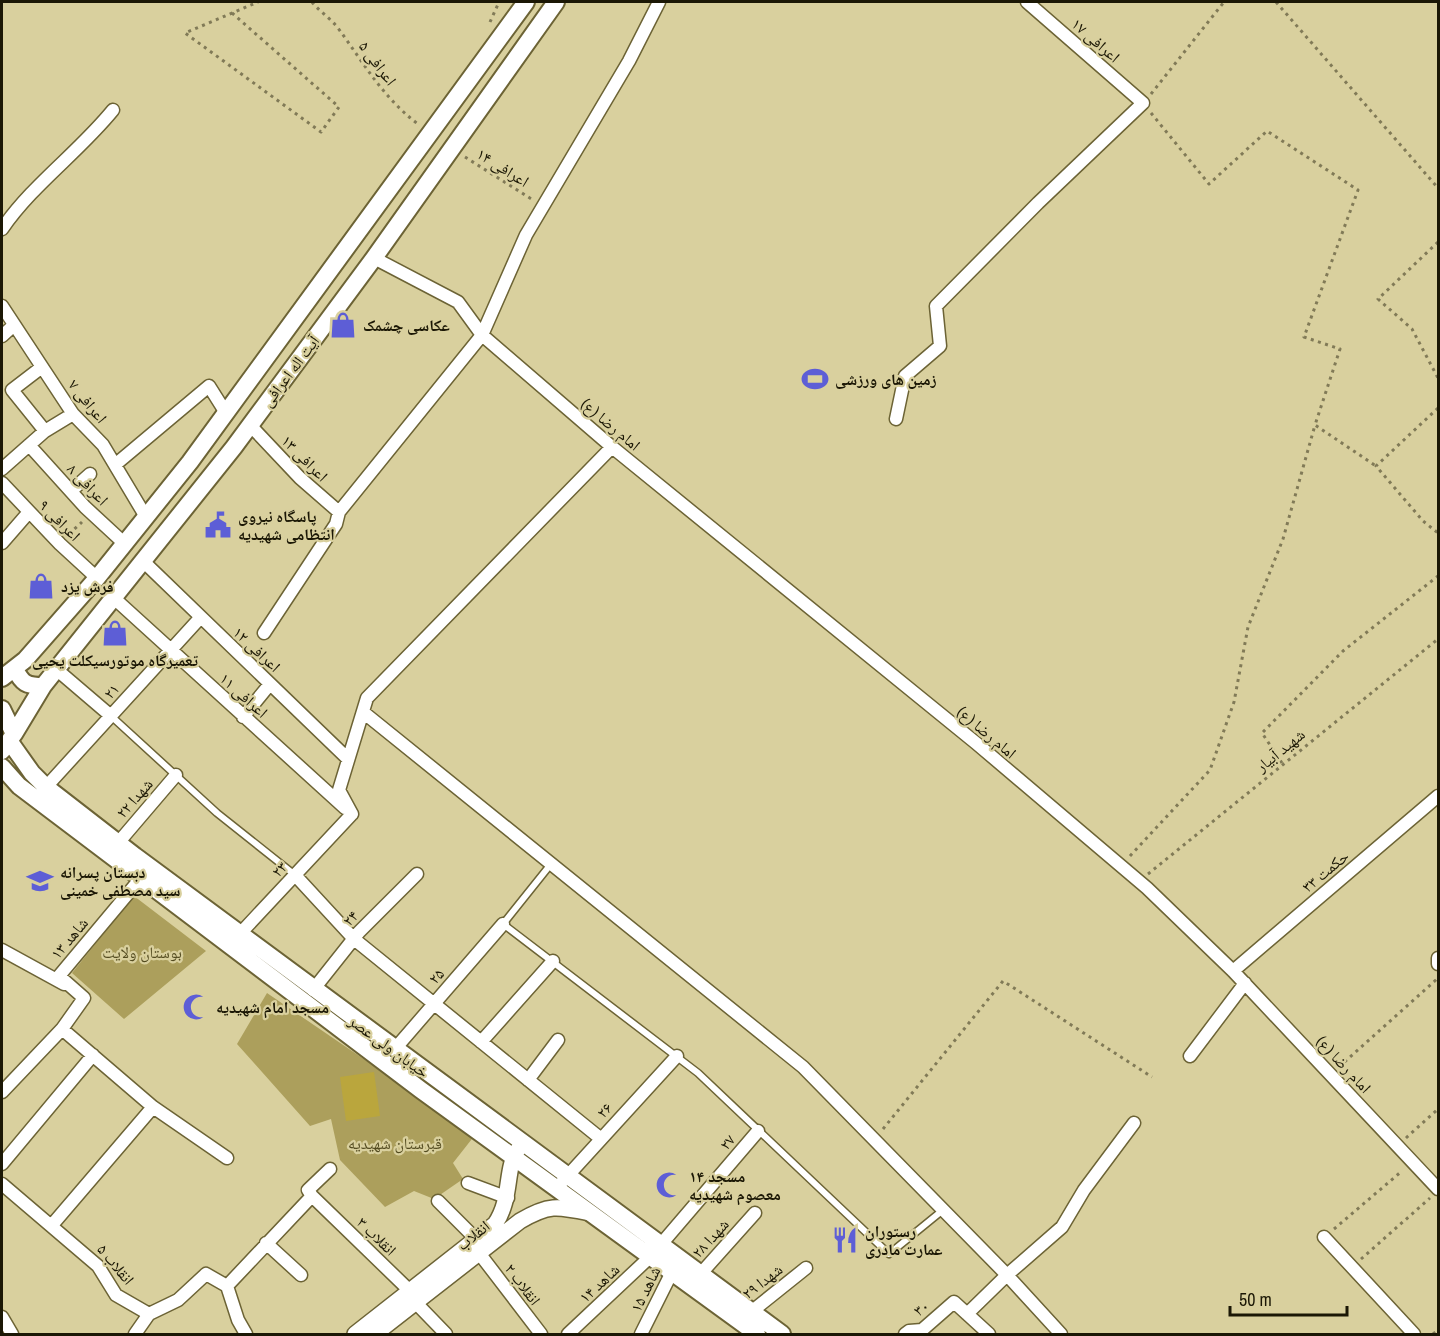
<svg xmlns="http://www.w3.org/2000/svg" width="1440" height="1336" viewBox="0 0 1440 1336" font-family="'Archivo Narrow','Noto Naskh Arabic',sans-serif">
<rect width="100%" height="100%" fill="#d9d09e"/>
<path fill="#ac9f5c" d="M134,896L206,951L124,1019L72,973Z
M267,993L475,1135L453,1163L463,1179L434,1199L414,1191L385,1207L340,1160L331,1119L310,1126L237,1044Z"/>
<path fill="#baa63d" d="M374,1072L380,1116L346,1121L340,1077Z"/>
<g fill="none" stroke-linecap="round" stroke-linejoin="round">
<g stroke="#6c6335" stroke-width="9">
<path id="service" d="M111,716L217,813L295,875
M551,864L503,924L698,1073L889,1254L943,1210"/>
</g>
<g stroke="#6c6335" stroke-width="15">
<path id="minor" d="M2,229C33,184 78,153 113,110
M374,258L458,302L482,335L612,447L976,743L1147,888L1233,971L1438,1189
M2,306L73,414L103,445L146,517
M2,336L14,325
M42,367L12,390L45,431
M896,419L905,376L940,346L936,306L1038,203L1143,103L1027,2
M250,425L300,478L339,512
M29,445L85,507L125,544
M116,464L209,386L226,413
M2,469L45,431L73,414
M2,483L60,544L97,578
M71,491L90,474
M2,543L29,512
M144,562L348,759
M115,599L345,808
M264,633L336,524L339,512L482,335L526,235L629,61L659,2
M56,669L111,716
M363,712L803,1067L1007,1275L967,1314
M243,717L270,684
M46,787L200,618
M352,814L339,790L367,698L612,447
M118,843L176,775
M295,875L354,939L600,1138
M236,938L352,814
M2,950L64,984
M1438,958V964
M1233,971L1438,796
M313,990L359,932L417,874
M62,1029L84,998L59,976L146,872
M481,1042L553,961
M394,1050L503,924
M1190,1056L1245,983
M528,1080L558,1040
M2,1092L62,1029L153,1107L227,1158
M2,1164L93,1055
M562,1182L677,1056
M468,1183L508,1198
M2,1184L98,1266L116,1295L149,1314L178,1300L206,1274L227,1286L238,1320L246,1334
M312,1196L410,1291L416,1303L446,1334
M438,1201L476,1239L479,1253L541,1334
M52,1225L153,1107
M1324,1237L1414,1334
M266,1243L301,1275
M696,1279L755,1213
M227,1286L312,1196L308,1190L330,1169
M746,1316L806,1268
M2,1317L12,1334
M135,1334L149,1314
M568,1334L651,1256L758,1131
M641,1334L675,1266
M905,1334L909,1331L922,1330L954,1302L989,1334
M1061,1334L1007,1275L1062,1227L1084,1190L1134,1123"/>
</g>
<g stroke="#6c6335" stroke-width="18">
<path id="tertiary" d="M355,1334L495,1224C513,1198 504,1168 519,1148
M375,1334L520,1221C549,1204 557,1206 590,1213"/>
</g>
<g stroke="#6c6335" stroke-width="20">
<path id="secondary" d="M15,669C22,683 26,686 43,686
M2,678L25,660L97,578L190,462L526,2
M2,709L14,734L2,751
M14,734L43,686L234,447L374,258L556,2
M10,742L32,773L46,787L135,856L782,1334
M2,767L19,786L421,1090L757,1334"/>
</g>
<path stroke="#817a57" stroke-width="3" stroke-dasharray="3 4.5" stroke-linecap="butt" d="M312,2C319,11 330,18 338,28C363,62 383,98 418,124
M1276,2L1438,188
M232,13L339,107L321,132L185,33L258,2
M490,22L499,2
M1151,94L1224,2
M1151,113L1209,184L1267,131L1358,190L1304,337L1340,349L1315,425
M465,157L533,200
M1438,242L1378,299L1412,329L1438,378
M1438,408L1376,466L1423,521L1438,533
M69,534L82,522
M1282,763L1262,733L1343,651L1438,576
M1130,856L1210,770L1234,702L1248,627L1283,539L1315,425L1376,466
M1148,874L1438,639
M1339,1067L1438,978
M883,1129L1003,981L1152,1077
M1406,1138L1438,1109
M1334,1229L1402,1171
M1361,1259L1430,1198
M1433,1334L1438,1330"/>
<use href="#service" stroke="#fff" stroke-width="6"/>
<use href="#minor" stroke="#fff" stroke-width="12"/>
<use href="#tertiary" stroke="#fff" stroke-width="15"/>
<use href="#secondary" stroke="#fff" stroke-width="16"/>
</g>
<defs>
<g id="shop-bare" transform="scale(2.07)"><path d="M-5-2.5h2.3a2.7 3.5 0 0 1 5.4 0H5L5.5 6h-11ZM-1.5-2.5h3a1.5 2.3 0 0 0-3 0Z" fill="#5d5ed6" stroke="#d9d09e" stroke-width="2.5" paint-order="stroke"/></g>
<g id="stadium-bare" transform="scale(2.07)"><path d="M0-5a6.5 5 0 1 0 0 10a6.5 5 0 1 0 0-10ZM-3.5-1.8h7v3.6h-7Z" fill="#5d5ed6" stroke="#d9d09e" stroke-width="2.5" paint-order="stroke"/></g>
<g id="civic-bare" transform="scale(2.07)"><path d="M-.6-6.5H3V-4.5H.6V-3L4-1V1h2V6H-6V1h2V-1L-.6-3ZM-1.2 2.5V6h2.4V2.5Z" fill="#5d5ed6" stroke="#d9d09e" stroke-width="2.5" paint-order="stroke"/></g>
<g id="school-bare" transform="scale(2.07)"><path d="M0-5L7-2L0 1L-7-2ZM-4 1L0 2.5L4 1V4Q0 6-4 4Z" fill="#5d5ed6" stroke="#d9d09e" stroke-width="2.5" paint-order="stroke"/></g>
<g id="mosque-bare" transform="scale(2.07)"><path d="M3.5-4.9A6 6 0 1 0 3.5 4.9A5 5 0 1 1 3.5-4.9Z" fill="#5d5ed6" stroke="#d9d09e" stroke-width="2.5" paint-order="stroke"/></g>
<g id="restaurant-bare" transform="scale(2.07)"><path d="M-5-6h1v4h1v-4h1v4h1v-4h1v5L-1.5 .5V6h-2V.5L-5-1ZM5-6V6H3V1.5H1.5Q1.5-4 5-6Z" fill="#5d5ed6" stroke="#d9d09e" stroke-width="2.5" paint-order="stroke"/></g>
</defs>
<g fill-rule="evenodd">
<use href="#shop-bare" x="343" y="325"/>
<use href="#stadium-bare" x="815" y="379"/>
<use href="#civic-bare" x="218" y="525"/>
<use href="#shop-bare" x="41" y="586"/>
<use href="#shop-bare" x="115" y="633"/>
<use href="#school-bare" x="40" y="881"/>
<use href="#mosque-bare" x="196" y="1007"/>
<use href="#mosque-bare" x="669" y="1185"/>
<use href="#restaurant-bare" x="845" y="1240"/>
</g>
<g text-anchor="middle" stroke-width="4.5" stroke-linejoin="round" paint-order="stroke">
<g font-size="16" fill="#1b1705" stroke="#d9d09e">
<text transform="translate(1096 40) rotate(41)" y="6">اعرافی ۱۷</text>
<text transform="translate(378 63) rotate(53)" y="6">اعرافی ۵</text>
<text transform="translate(503 167) rotate(32)" y="6">اعرافی ۱۴</text>
<text transform="translate(290 371) rotate(-53)" y="6">آیت اله اعرافی</text>
<text transform="translate(88 401) rotate(51)" y="6">اعرافی ۷</text>
<text transform="translate(611 424) rotate(40)" y="6">امام رضا (ع)</text>
<text transform="translate(305 458) rotate(45)" y="6">اعرافی ۱۳</text>
<text transform="translate(88 484) rotate(46)" y="6">اعرافی ۸</text>
<text transform="translate(60 520) rotate(45)" y="6">اعرافی ۹</text>
<text transform="translate(257 649) rotate(43)" y="6">اعرافی ۱۲</text>
<text transform="translate(111 691) rotate(-48)" y="6">۲۱</text>
<text transform="translate(244 695) rotate(42)" y="6">اعرافی ۱۱</text>
<text transform="translate(987 732) rotate(40)" y="6">امام رضا (ع)</text>
<text transform="translate(1280 750) rotate(-39)" y="6">شهید آبیار</text>
<text transform="translate(134 798) rotate(-49)" y="6">شهدا ۲۲</text>
<text transform="translate(279 869) rotate(-47)" y="6">۲۳</text>
<text transform="translate(1325 871) rotate(-40)" y="6">حکمت ۳۳</text>
<text transform="translate(350 918) rotate(-47)" y="6">۲۴</text>
<text transform="translate(69 938) rotate(-50)" y="6">شاهد ۱۳</text>
<text transform="translate(436 976) rotate(-49)" y="6">۲۵</text>
<text transform="translate(389 1046) rotate(36)" y="6">خیابان ولی عصر</text>
<text transform="translate(1344 1064) rotate(47)" y="6">امام رضا (ع)</text>
<text transform="translate(604 1110) rotate(-47)" y="6">۲۶</text>
<text transform="translate(727 1142) rotate(-50)" y="6">۲۷</text>
<text transform="translate(473 1235) rotate(-39)" y="6">انقلاب</text>
<text transform="translate(377 1236) rotate(44)" y="6">انقلاب ۳</text>
<text transform="translate(710 1238) rotate(-48)" y="6">شهدا ۲۸</text>
<text transform="translate(116 1264) rotate(50)" y="6">انقلاب ۵</text>
<text transform="translate(762 1281) rotate(-38)" y="6">شهدا ۲۹</text>
<text transform="translate(599 1283) rotate(-43)" y="6">شاهد ۱۴</text>
<text transform="translate(523 1284) rotate(53)" y="6">انقلاب ۲</text>
<text transform="translate(645 1289) rotate(-64)" y="6">شاهد ۱۵</text>
<text transform="translate(921 1308) rotate(-37)" y="6">۳۰</text>
</g>
<g font-size="16" font-weight="bold" fill="#1b1705" stroke="#d9d09e" text-anchor="start">
<text x="363" y="331">عکاسی چشمک</text>
<text x="835" y="385">زمین های ورزشی</text>
<text x="238" y="522">پاسگاه نیروی<tspan x="238" dy="18">انتظامی شهیدیه</tspan></text>
<text x="61" y="592">فرش یزد</text>
<text x="115" y="666" text-anchor="middle">تعمیرگاه موتورسیکلت یحیی</text>
<text x="60" y="878">دبستان پسرانه<tspan x="60" dy="18">سید مصطفی خمینی</tspan></text>
<text x="216" y="1013">مسجد امام شهیدیه</text>
<text x="689" y="1182">مسجد ۱۴<tspan x="689" dy="18">معصوم شهیدیه</tspan></text>
<text x="865" y="1237">رستوران<tspan x="865" dy="18">عمارت مادری</tspan></text>
</g>
<g font-size="16" fill="#534b20" stroke="#d9d09e">
<text x="142" y="958">بوستان ولایت</text>
<text x="395" y="1149">قبرستان شهیدیه</text>
</g>
</g>
<rect width="1440" height="1336" fill="none" stroke="#1b1705" stroke-width="6"/>
<path d="M1230 1306v9h117v-9" fill="none" stroke="#1b1705" stroke-width="3"/>
<text x="1239" y="1306" font-size="18" fill="#1b1705" stroke="#d9d09e" stroke-width="4.5" paint-order="stroke">50 m</text>
</svg>
